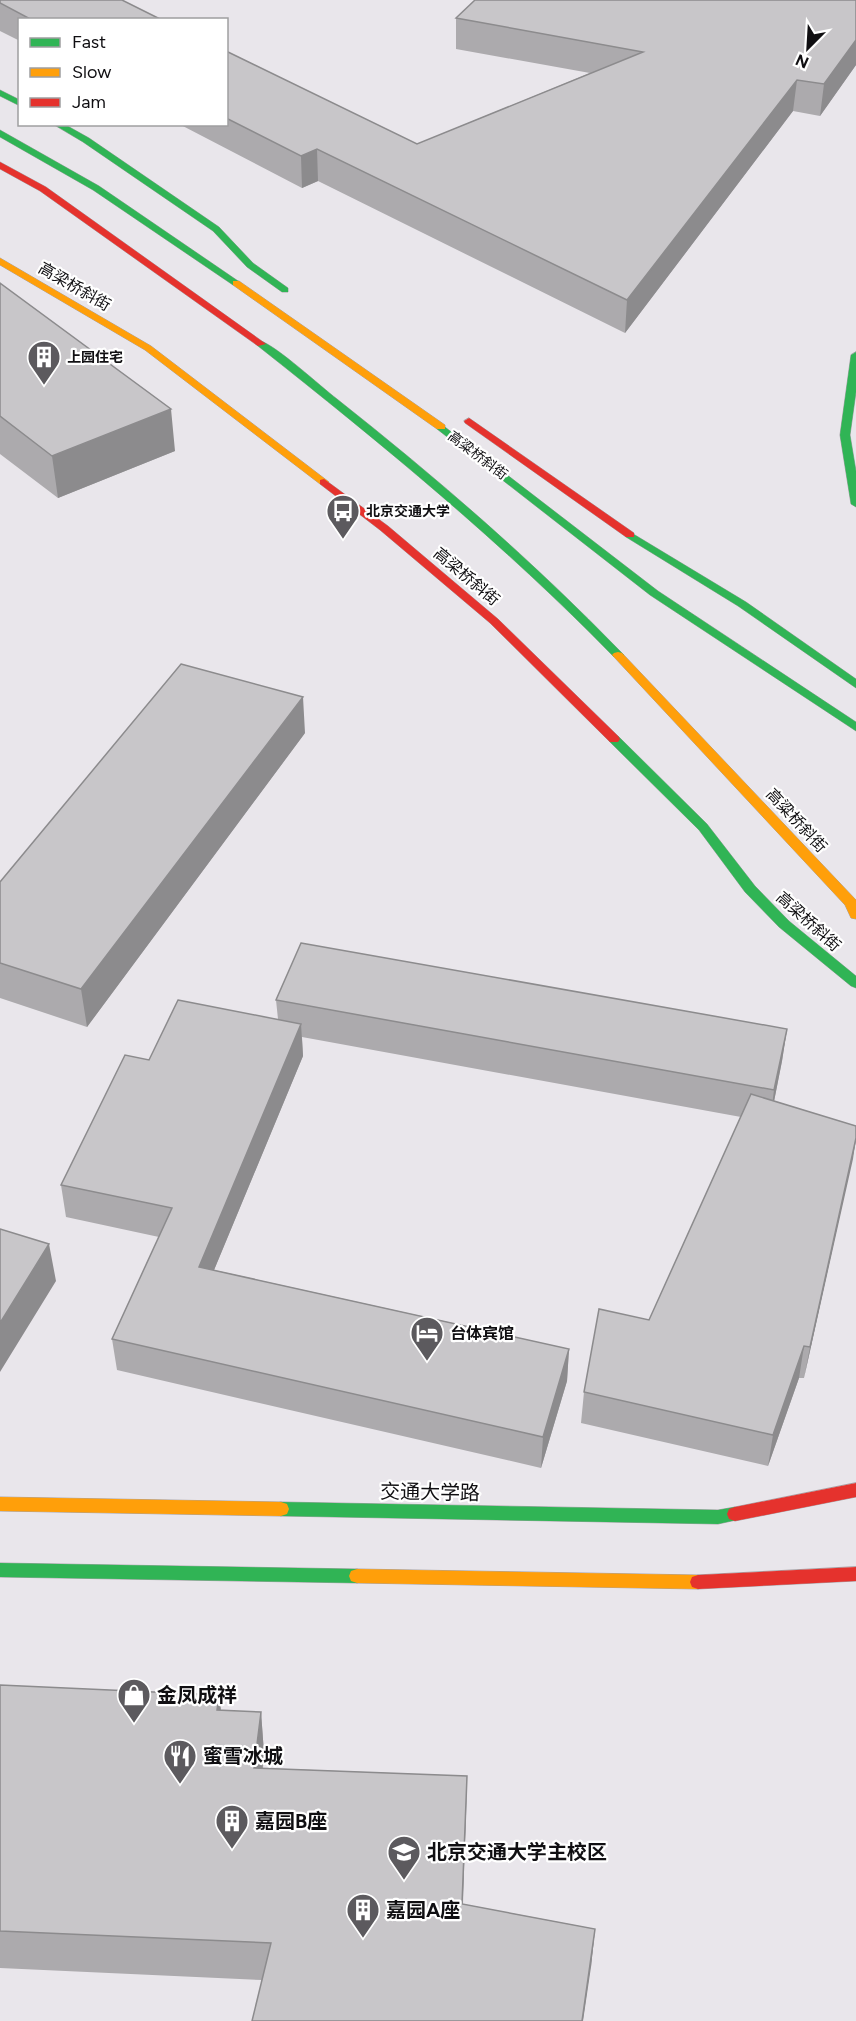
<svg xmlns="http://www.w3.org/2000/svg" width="856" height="2021" viewBox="0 0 856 2021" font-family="Figtree,'Noto Sans SC',sans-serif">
<rect width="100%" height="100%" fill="#e9e6eb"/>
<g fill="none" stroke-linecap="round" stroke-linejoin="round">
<g stroke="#a6a3a7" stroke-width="1">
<path id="fast" d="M0,90L20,100V106L0,96Z
M53,124H64L89,138L219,227L253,263L288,288V292H282L247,267L213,231L83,142Z
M0,130L99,186L241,283L233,285L93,190L0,137Z
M261,341C278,347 320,386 337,399C437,478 533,561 622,653L624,655L622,657H614C504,544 382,444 258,346L256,344Z
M856,352V392L850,435L856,471V507L851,504L840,435L851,355Z
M441,424L658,591L856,722V731L650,595L437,429L436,427Z
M630,532L746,602L856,679V688L738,606L626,537L625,535Z
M614,735L618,736L707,824L755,886L789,921L856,976V988L851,986L779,927L745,892L699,830L610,742L608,739L610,736Z
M281,1502L718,1510L735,1507L741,1509L743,1514L741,1519L718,1524L281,1516L275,1514L273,1509L275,1504Z
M0,1563L357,1569L363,1571L365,1576L363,1581L357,1583L0,1577Z"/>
</g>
<g stroke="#a6a3a7" stroke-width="1">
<path id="slow" d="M0,258L151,346L329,482L324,485L320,484L145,350L0,265Z
M233,281H239L445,425V429H437L233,285Z
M618,652L622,653L856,900V919L851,918L845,905L614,657L612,655L614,653Z
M0,1497L281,1502L287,1504L289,1509L287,1514L281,1516L0,1511Z
M357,1569L698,1575L704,1577L706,1582L704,1587L698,1589L357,1583L351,1581L349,1576L351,1571Z"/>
</g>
<g stroke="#a6a3a7" stroke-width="1">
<path id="jam" d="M0,162L46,187L266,344L258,346L40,191L0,169Z
M469,418L634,533V537H626L465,423L464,421Z
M324,479L388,526L498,619L618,736L620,739L618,742H610L490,623L380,530L320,484V480Z
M856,1483V1497L735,1521L729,1519L727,1514L729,1509L735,1507Z
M856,1567V1581L698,1589L692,1587L690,1582L692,1577L698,1575Z"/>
</g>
<use href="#fast" fill="#30b455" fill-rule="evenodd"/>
<use href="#slow" fill="#ff9f0a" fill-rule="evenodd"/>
<use href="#jam" fill="#e5322d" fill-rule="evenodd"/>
</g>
<path fill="#acaaad" d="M0,0L162,20H20V41L0,31Z
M856,0V65L820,116L793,111L625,333L318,181L302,188L179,124H226V51L417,144L590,73L456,49V18Z
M0,283L175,451L58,498L0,454Z
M305,733L87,1027L0,998V882Z
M276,1000L787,1029L782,1061L774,1101L856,1126V1141L804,1378H799L768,1466L581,1423L584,1392L649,1320L741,1117L302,1037L303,1056L214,1270L569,1349L567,1381L541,1468L117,1370L112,1339L159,1237L66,1217L61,1185L149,1060L278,1019Z
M0,1685L219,1695L221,1711L261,1712L264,1753L263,1768L467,1776L463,1904L595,1929L591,1967L262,1980L0,1968Z"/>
<path fill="#8c8b8d" d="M856,40V65L820,116L824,84Z
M797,80L793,111L625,333L627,300Z
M317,149L318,181L302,188L301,156Z
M171,409L175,451L58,498L52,456Z
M303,697L305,733L87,1027L81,989Z
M301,1024L303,1056L202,1299L199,1267Z
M787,1029L782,1061L770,1122L774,1090Z
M856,1138L853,1159L804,1378L810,1347Z
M49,1244L56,1281L0,1372V1323Z
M804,1346L799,1378L768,1466L773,1435Z
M569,1349L567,1381L541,1468L543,1437Z
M219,1695L224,1736L217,1710Z
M261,1712L264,1753L258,1808L254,1768Z
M467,1776L466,1816L461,1942L462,1904Z
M595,1929L591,1967L583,2021H582Z"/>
<path fill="#c8c6c9" stroke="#8c8b8d" stroke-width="1.5" d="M0,0H122L162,20H32L0,3Z
M475,0H856V40L824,84L797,80L627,300L317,149L301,156L226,118V51L417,144L643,52L456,18Z
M0,283L171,409L52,456L0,416Z
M181,664L303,697L81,989L0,963V882Z
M301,943L787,1029L774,1090L276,1000Z
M178,1000L301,1024L199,1267L569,1349L543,1437L112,1339L172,1208L61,1185L125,1055L149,1060Z
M751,1094L856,1126V1138L810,1347L804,1346L773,1435L584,1392L599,1309L649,1320Z
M0,1229L49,1244L0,1323Z
M0,1685L219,1695L217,1710L261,1712L254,1768L467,1776L462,1904L595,1929L582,2021H252L271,1943L0,1931Z"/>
<defs>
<g id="building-pin" transform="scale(1.725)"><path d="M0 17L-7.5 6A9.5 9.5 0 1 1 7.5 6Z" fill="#5c5a5e" stroke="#fff"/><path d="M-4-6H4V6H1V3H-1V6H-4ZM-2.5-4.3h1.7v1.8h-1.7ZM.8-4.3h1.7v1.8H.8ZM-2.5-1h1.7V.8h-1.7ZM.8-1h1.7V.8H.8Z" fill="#fff"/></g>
<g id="bus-pin" transform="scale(1.725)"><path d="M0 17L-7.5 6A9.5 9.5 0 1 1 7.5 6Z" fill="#5c5a5e" stroke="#fff"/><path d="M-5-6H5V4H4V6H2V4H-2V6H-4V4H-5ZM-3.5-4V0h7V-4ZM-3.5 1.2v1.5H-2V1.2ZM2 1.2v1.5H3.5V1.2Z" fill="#fff"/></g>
<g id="hotel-pin" transform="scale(1.725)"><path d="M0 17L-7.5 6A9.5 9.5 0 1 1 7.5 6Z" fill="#5c5a5e" stroke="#fff"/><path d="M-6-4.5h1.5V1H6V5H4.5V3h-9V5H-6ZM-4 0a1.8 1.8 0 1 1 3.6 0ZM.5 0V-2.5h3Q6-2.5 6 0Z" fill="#fff"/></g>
<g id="shop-pin" transform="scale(1.725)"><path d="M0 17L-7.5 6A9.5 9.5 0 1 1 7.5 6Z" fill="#5c5a5e" stroke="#fff"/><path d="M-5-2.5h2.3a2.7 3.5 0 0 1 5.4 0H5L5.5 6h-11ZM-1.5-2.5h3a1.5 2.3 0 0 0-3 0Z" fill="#fff"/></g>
<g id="restaurant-pin" transform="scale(1.725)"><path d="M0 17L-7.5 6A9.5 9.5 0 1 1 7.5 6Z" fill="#5c5a5e" stroke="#fff"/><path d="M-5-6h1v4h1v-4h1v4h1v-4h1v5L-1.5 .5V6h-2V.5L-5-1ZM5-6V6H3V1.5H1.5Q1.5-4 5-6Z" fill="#fff"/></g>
<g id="university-pin" transform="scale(1.725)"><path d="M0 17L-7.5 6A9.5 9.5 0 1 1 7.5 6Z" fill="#5c5a5e" stroke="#fff"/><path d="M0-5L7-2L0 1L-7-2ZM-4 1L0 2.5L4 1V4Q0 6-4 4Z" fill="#fff"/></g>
</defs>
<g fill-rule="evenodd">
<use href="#building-pin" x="44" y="357"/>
<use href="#bus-pin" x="343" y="511"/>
<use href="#hotel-pin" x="427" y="1333"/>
<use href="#shop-pin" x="134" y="1695"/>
<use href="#restaurant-pin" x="180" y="1756"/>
<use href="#building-pin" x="232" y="1821"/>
<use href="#university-pin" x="404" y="1852"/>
<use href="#building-pin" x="363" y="1910"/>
</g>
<g text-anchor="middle" stroke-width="4.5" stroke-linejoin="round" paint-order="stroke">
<g font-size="14" font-weight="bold" fill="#100f12" stroke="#fff" text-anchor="start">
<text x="67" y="362">上园住宅</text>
<text x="366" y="516">北京交通大学</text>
</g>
<g font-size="14" fill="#100f12" stroke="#fff">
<text transform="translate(478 455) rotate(37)" y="5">高粱桥斜街</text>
</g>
<g font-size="16" fill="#100f12" stroke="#fff">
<text transform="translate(75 286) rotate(30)" y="6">高梁桥斜街</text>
<text transform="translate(467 576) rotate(40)" y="6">高梁桥斜街</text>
<text transform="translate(797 820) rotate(47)" y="6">高粱桥斜街</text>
<text transform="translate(809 921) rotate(42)" y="6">高梁桥斜街</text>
</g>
<g font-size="16" font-weight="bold" fill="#100f12" stroke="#fff" text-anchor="start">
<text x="450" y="1339">台体宾馆</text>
</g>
<g font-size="20" fill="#100f12" stroke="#fff">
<text transform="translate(430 1492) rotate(1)" y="7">交通大学路</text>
</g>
<g font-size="20" font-weight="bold" fill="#100f12" stroke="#fff" text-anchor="start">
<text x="157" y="1702">金凤成祥</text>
<text x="203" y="1763">蜜雪冰城</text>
<text x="255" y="1828">嘉园B座</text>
<text x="427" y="1859">北京交通大学主校区</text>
<text x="386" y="1917">嘉园A座</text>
</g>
</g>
<rect x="18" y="18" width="210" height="108" fill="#ffffff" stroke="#9f9fa0" stroke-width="1.5"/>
<rect x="30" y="38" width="30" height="9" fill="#30b455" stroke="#9f9fa0" stroke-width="1.5"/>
<text x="72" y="48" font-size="18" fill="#100f12">Fast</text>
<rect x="30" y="68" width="30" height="9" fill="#ff9f0a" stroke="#9f9fa0" stroke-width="1.5"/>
<text x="72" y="78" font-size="18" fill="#100f12">Slow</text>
<rect x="30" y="98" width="30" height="9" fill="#e5322d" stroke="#9f9fa0" stroke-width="1.5"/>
<text x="72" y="108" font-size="18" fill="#100f12">Jam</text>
<g transform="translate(808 48) rotate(204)" stroke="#ffffff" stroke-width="4.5" paint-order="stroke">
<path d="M0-4.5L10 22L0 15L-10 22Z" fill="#100f12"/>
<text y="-9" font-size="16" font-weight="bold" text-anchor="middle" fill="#100f12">N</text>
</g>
</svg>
